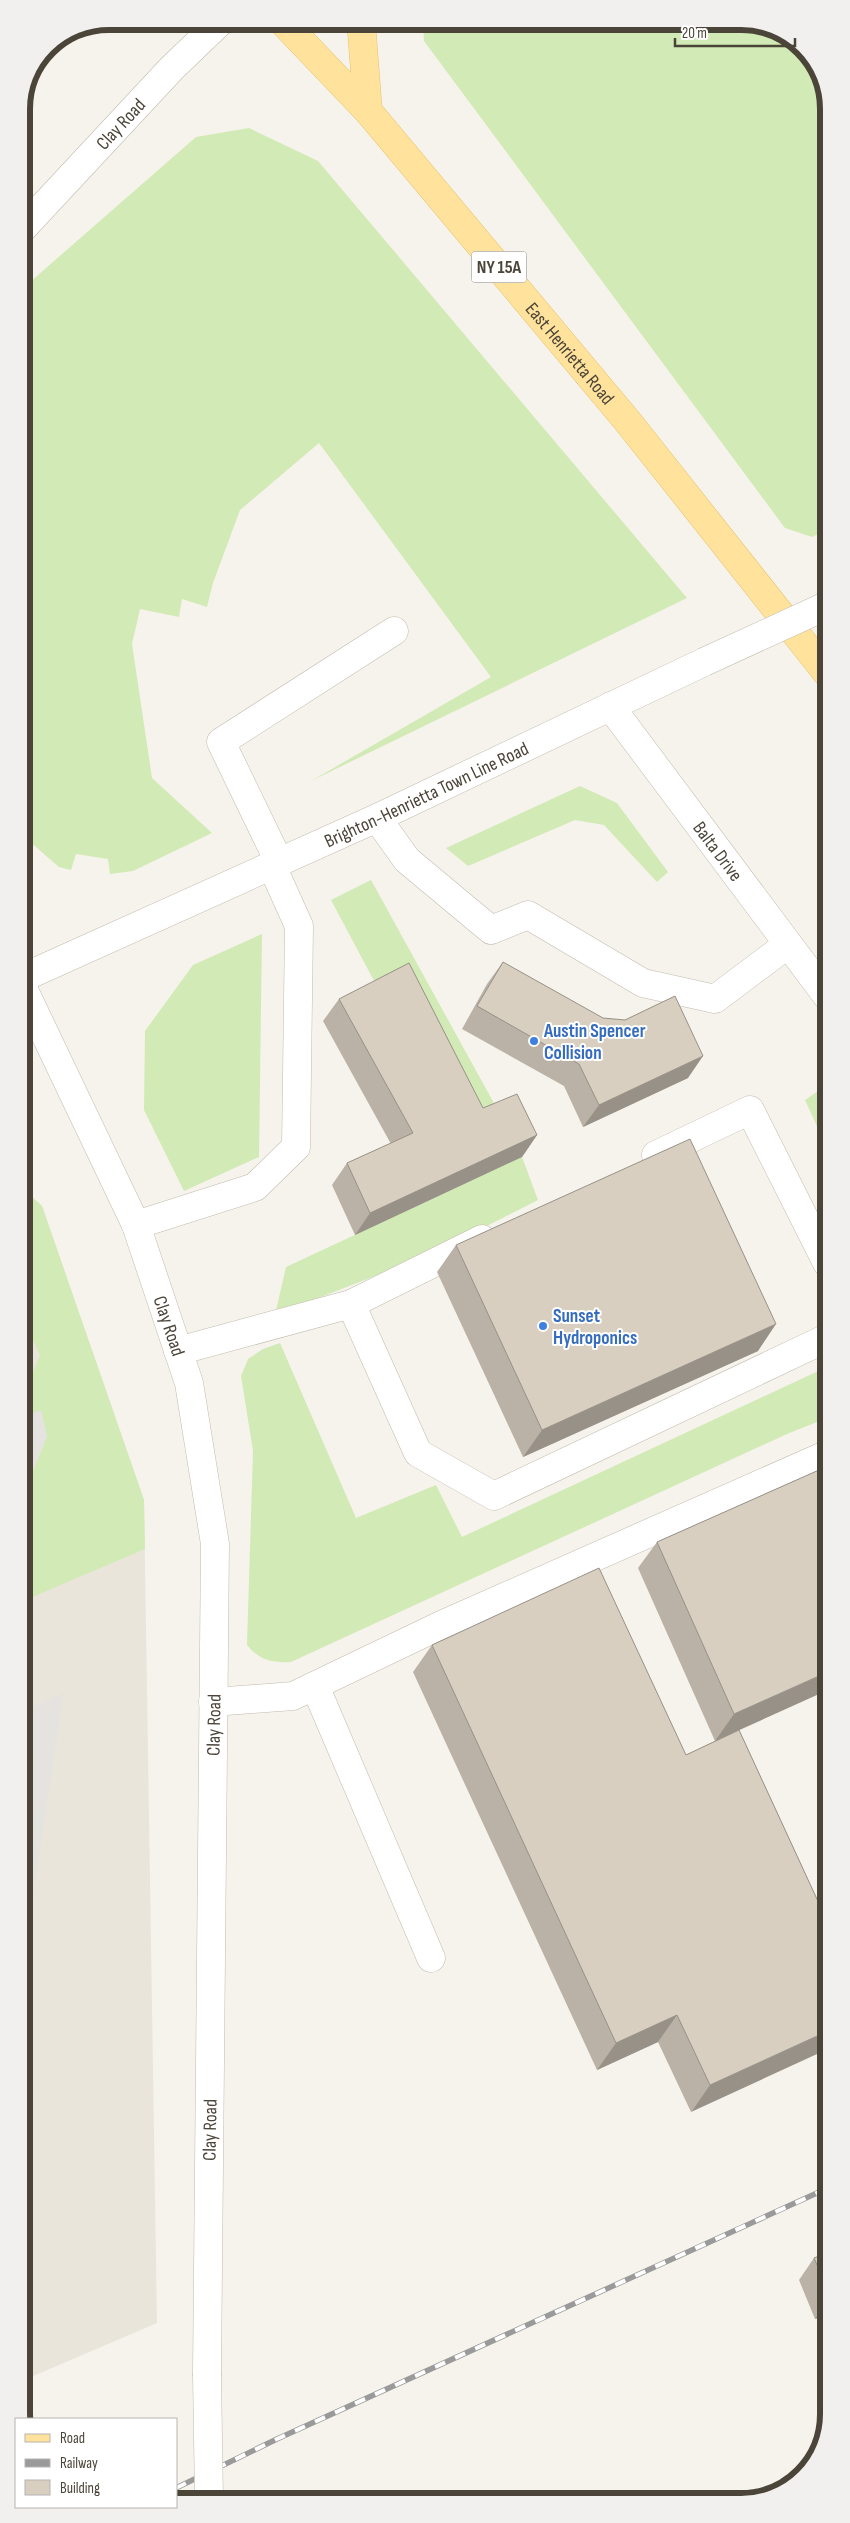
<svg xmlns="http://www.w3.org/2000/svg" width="850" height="2523" viewBox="0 0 850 2523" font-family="'Sofia Sans Condensed',sans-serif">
<rect width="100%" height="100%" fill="#f6f3ec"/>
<path fill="#eae5da" d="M23,1189L42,1206L144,1500L157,2323L24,2380Z"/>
<path fill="#d2eab5" d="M423,21H747L799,43L826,87V530L812,537L785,528L424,41Z
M249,128L318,161L687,598L311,781L491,677L319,443L240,510L213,583L207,607L182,599L179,617L140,609L132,644L152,778L212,833L133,871L110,874L108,859L76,854L71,870L59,867L22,835V289L196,137Z
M580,786L617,803L668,872L657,882L604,825L575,820L468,866L446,848Z
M371,880L501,1116L468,1130L380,992L331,900Z
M262,934L259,1157L184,1191L144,1110L145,1031L193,965Z
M827,1085V1148L805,1100Z
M522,1157L538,1200L431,1254L275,1315L286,1267Z
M23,1189L42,1206L144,1500L145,1549L23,1601V1495L47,1436L41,1411L23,1417V1397L40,1355L23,1319Z
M280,1343L356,1518L436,1485L462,1537L827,1367V1418L787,1434L291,1662C272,1663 259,1660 247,1645L253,1451L241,1376L248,1359L263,1349Z"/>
<path fill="#e5e3e0" d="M41,1410L47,1436L23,1495V1417Z
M64,1693L24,1952L23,1711Z"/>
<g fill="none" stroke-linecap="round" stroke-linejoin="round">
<g stroke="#c2bbae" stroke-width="29">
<g id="minor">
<path id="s1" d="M22,229L172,68L221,21"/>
<path id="s2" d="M610,706L827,996"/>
<path d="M377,818L407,860L491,930L528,915L643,983L715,999L787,945"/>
<path d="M279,862L221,742L394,631"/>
<path id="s3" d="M22,978L377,818L704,662"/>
<path id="s4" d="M22,986L136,1225L189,1383L215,1544L207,2373"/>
<path d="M656,1155L750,1110L827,1263"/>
<path d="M136,1225L255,1187L296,1147L299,926L272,866"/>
<path d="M351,1304L418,1453L494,1496L827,1338"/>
<path d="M178,1351L351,1304L482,1239"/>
<path d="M315,1686L431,1958"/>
<path d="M213,1702L293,1696L439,1626L828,1454"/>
</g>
</g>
<g stroke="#e6c16a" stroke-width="29">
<g id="major">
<path id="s5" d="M282,21L368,111L629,423L827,673"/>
<path d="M361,21L368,111"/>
</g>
</g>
<use href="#minor" stroke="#fff" stroke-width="28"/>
<use href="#major" stroke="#ffe39c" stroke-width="28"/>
<g stroke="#9a9a9a" stroke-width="5.5">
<path id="rail" d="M176,2488L277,2439L828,2188"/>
</g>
<use href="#rail" stroke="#fff" stroke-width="4" stroke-dasharray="11" stroke-linecap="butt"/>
<g stroke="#c2bbae" stroke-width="29" stroke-linecap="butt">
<path id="minor-bridge" d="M704,662L826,606
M207,2373L209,2501"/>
</g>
<use href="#minor-bridge" stroke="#fff" stroke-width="28"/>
</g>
<path fill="#bab2a6" d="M503,962L688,1078L583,1127L564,1086L462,1029L487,984Z
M339,999L483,1108L537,1135L522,1157L355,1235L332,1185L347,1163L391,1144L323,1021Z
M456,1245L758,1351L523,1457L437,1272Z
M828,1466L739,1730L828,1923L691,2112L658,2042L597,2070L413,1672L432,1645L686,1755L715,1741L638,1568L657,1542Z
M829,2252V2313L815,2319L799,2280L814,2258Z"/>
<path fill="#979187" d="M703,1056L688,1078L583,1127L599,1105Z
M537,1135L522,1157L355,1235L370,1213Z
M776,1324L758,1351L523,1457L542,1430Z
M828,1672V1690L715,1741L734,1714Z
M677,2015L658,2042L597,2070L616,2043Z
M828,2031V2049L691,2112L710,2085Z
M829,2299V2313L815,2319Z"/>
<path fill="#d8cfc1" stroke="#979187" d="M503,962L603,1018L625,1020L675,996L703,1056L599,1105L579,1064L477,1006Z
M409,963L483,1108L517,1094L537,1135L370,1213L347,1163L413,1133L339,999Z
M690,1139L776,1324L542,1430L456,1245Z
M828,1466V1672L734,1714L657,1542Z
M599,1568L686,1755L739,1730L828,1923V2031L710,2085L677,2015L616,2043L432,1645Z
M829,2252V2292L814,2258Z"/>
<g fill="#3f7fe0" stroke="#fff" stroke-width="2">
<circle cx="534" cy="1041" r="5"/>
<circle cx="543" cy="1326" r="5"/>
</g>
<g text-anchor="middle" stroke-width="4" stroke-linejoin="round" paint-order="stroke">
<rect fill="#fff" stroke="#817c74" stroke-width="1" x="471.5" y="251.5" width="55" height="31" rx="4"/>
<g font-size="18" font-weight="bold" fill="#4b4439">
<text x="499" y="273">NY 15A</text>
</g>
<g font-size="19" fill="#4b4439" stroke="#fff">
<text dy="7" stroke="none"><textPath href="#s1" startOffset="144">Clay Road</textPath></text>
<text dy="7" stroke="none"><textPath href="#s5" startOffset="440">East Henrietta Road</textPath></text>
<text dy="7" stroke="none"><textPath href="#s3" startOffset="444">Brighton-Henrietta Town Line Road</textPath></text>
<text dy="7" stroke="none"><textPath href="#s2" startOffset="181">Balta Drive</textPath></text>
<text dy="7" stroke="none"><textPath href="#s4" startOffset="371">Clay Road</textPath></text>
<text transform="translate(213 1725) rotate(-89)" y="7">Clay Road</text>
<text transform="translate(209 2130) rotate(-89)" y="7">Clay Road</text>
</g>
<g font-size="19" font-weight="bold" fill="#366cbe" stroke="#fff" text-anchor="start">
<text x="544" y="1037">Austin Spencer<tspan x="544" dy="22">Collision</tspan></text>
<text x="553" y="1322">Sunset<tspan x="553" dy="22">Hydroponics</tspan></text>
</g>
</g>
<path d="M0 0H850V2523H0ZM109 30H741A79 79 0 0 1 820 109V2414A79 79 0 0 1 741 2493H109A79 79 0 0 1 30 2414V109A79 79 0 0 1 109 30Z" fill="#f1f0ef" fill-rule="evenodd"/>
<path fill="none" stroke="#4b4439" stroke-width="6" d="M109 30H741A79 79 0 0 1 820 109V2414A79 79 0 0 1 741 2493H109A79 79 0 0 1 30 2414V109A79 79 0 0 1 109 30Z"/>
<rect x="15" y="2418" width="162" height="90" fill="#ffffff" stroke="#b7b4b0"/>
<rect x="25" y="2434" width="25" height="8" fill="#ffe39c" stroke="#b7b4b0"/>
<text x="60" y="2443" font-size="15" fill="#4b4439">Road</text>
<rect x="25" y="2459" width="25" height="8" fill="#9a9a9a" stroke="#b7b4b0"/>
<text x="60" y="2468" font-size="15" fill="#4b4439">Railway</text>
<rect x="25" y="2480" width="25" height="15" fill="#d8cfc1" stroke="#b7b4b0"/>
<text x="60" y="2493" font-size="15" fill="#4b4439">Building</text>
<path d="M675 38v8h120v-8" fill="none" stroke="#4b4439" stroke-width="2.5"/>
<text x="682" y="38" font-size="15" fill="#4b4439" stroke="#ffffff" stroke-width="4" paint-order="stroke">20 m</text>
</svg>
